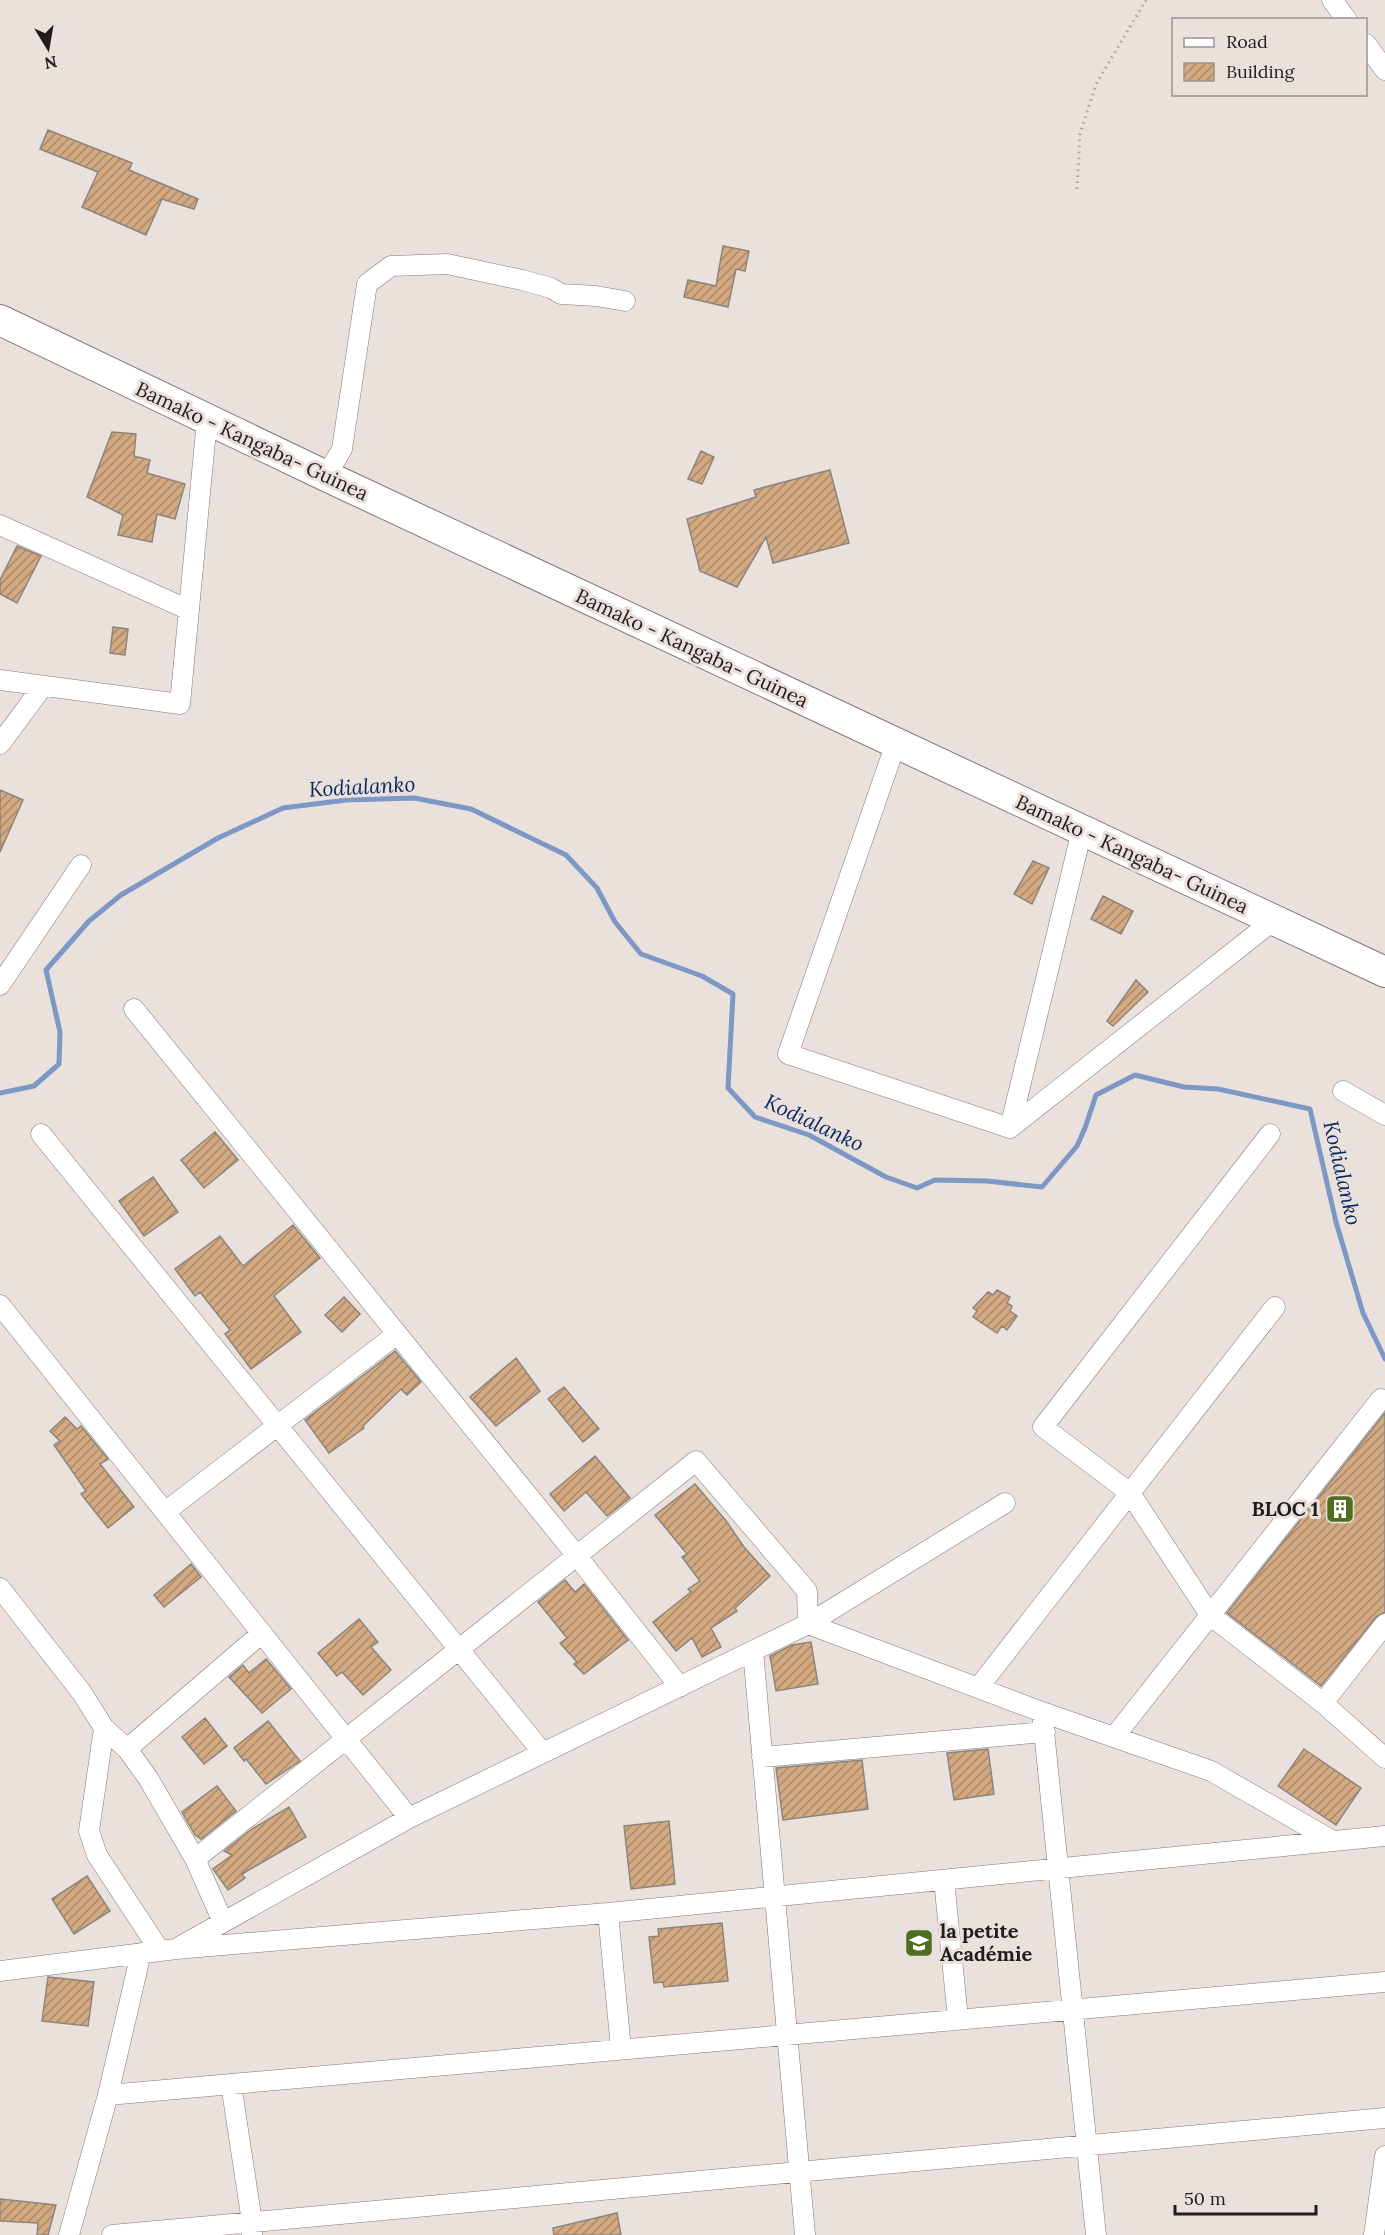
<svg xmlns="http://www.w3.org/2000/svg" width="1385" height="2235" viewBox="0 0 1385 2235" font-family="Lora,serif">
<defs>
<pattern id="building-hatch" width="6" height="6" patternUnits="userSpaceOnUse" patternTransform="scale(1.5)"><rect width="6" height="6" fill="#d2a980"/><path d="M-1 1l2-2M0 6l6-6M5 7l2-2" fill="none" stroke="#aa8968"/></pattern>
</defs>
<rect width="100%" height="100%" fill="#eae1dc"/>
<g fill="none" stroke-linecap="round" stroke-linejoin="round">
<path stroke="#7d98c4" stroke-width="5" d="M0,1093L34,1086L59,1064L60,1032L46,970L89,921L121,895L218,838L283,808L346,800L414,798L471,809L566,855L597,888L615,922L641,954L702,976L733,994L728,1088L755,1117L809,1135L886,1177L917,1188L935,1180L987,1181L1042,1187L1077,1146L1085,1128L1096,1095L1135,1075L1184,1087L1218,1089L1310,1109L1336,1222L1363,1313L1385,1359"/>
</g>
<path fill="url(#building-hatch)" stroke="#8c857f" stroke-width="1.5" d="M48,130L132,163L129,170L198,199L194,209L162,199L146,235L82,207L98,172L40,149Z
M723,246L749,251L745,271L736,269L728,307L684,297L688,280L716,286Z
M112,432L136,434L134,456L150,460L147,473L185,484L175,519L157,514L152,542L118,535L123,515L87,497Z
M701,451L714,457L702,484L688,479Z
M830,470L849,543L773,563L766,537L737,587L700,571L687,519L756,497L754,490Z
M17,546L41,556L17,603L0,594V580Z
M113,627L128,629L125,655L110,653Z
M0,790L23,800L0,852Z
M1033,861L1049,868L1032,904L1014,894Z
M1103,896L1133,911L1121,934L1091,919Z
M1136,980L1148,992L1113,1026L1107,1021Z
M215,1132L238,1160L204,1188L181,1160Z
M153,1177L178,1212L144,1236L119,1201Z
M293,1225L320,1258L274,1296L301,1332L251,1369L225,1334L230,1330L200,1292L195,1296L175,1269L220,1236L243,1266Z
M997,1290L1010,1297L1007,1303L1012,1306L1010,1311L1017,1316L1007,1330L1002,1326L997,1333L973,1317L977,1311L973,1308L988,1292L993,1295Z
M344,1297L360,1314L342,1332L325,1315Z
M395,1351L421,1382L407,1395L401,1389L363,1426L364,1428L329,1453L305,1420Z
M516,1358L540,1391L496,1426L470,1397Z
M564,1387L599,1429L583,1442L548,1399Z
M1385,1413V1612L1376,1617L1321,1686L1227,1613Z
M65,1417L77,1429L81,1426L108,1459L100,1464L134,1507L108,1528L81,1494L86,1491L54,1445L60,1441L50,1431Z
M595,1456L630,1498L607,1516L586,1492L564,1511L550,1494Z
M695,1484L727,1522L744,1547L770,1576L735,1608L737,1611L711,1628L721,1647L702,1657L692,1638L676,1651L653,1622L691,1592L688,1589L700,1581L682,1557L687,1554L655,1515Z
M191,1564L201,1577L164,1607L154,1595Z
M565,1580L575,1592L584,1584L628,1640L584,1674L574,1664L577,1662L560,1643L567,1638L538,1602Z
M359,1619L378,1642L371,1647L391,1670L363,1695L342,1672L337,1676L318,1653Z
M811,1642L818,1684L776,1691L770,1656L792,1645Z
M266,1659L291,1689L262,1713L229,1677L243,1665L249,1673Z
M205,1718L227,1746L204,1764L182,1737Z
M268,1721L300,1761L266,1784L246,1759L244,1761L234,1748Z
M988,1749L994,1794L954,1800L947,1753Z
M1304,1749L1361,1788L1336,1825L1278,1786Z
M862,1760L868,1809L783,1820L776,1768Z
M217,1786L236,1811L201,1839L195,1835L182,1812Z
M289,1807L306,1837L242,1874L245,1878L228,1890L213,1869L232,1855L224,1851L252,1829Z
M669,1821L675,1884L631,1889L624,1826Z
M87,1876L110,1911L74,1934L52,1899Z
M722,1923L728,1981L664,1987L663,1982L654,1983L649,1937L659,1936L658,1929Z
M48,1977L94,1982L88,2026L42,2021Z
M0,2199L56,2205L48,2235H37L38,2223L0,2221Z
M617,2213L621,2235H554L553,2228Z"/>
<g fill="none" stroke-linecap="round" stroke-linejoin="round">
<g stroke="#817975" stroke-width="21">
<path id="minor" d="M1332,0L1347,20
M1366,44L1385,70
M326,476L342,449L367,284L391,266L447,264L522,280L551,288L561,294L596,296L625,301
M0,525L189,610
M0,680L180,704L207,420
M896,743L788,1054L1010,1128
M0,744L43,686
M0,985L81,865
M134,1009L577,1556L680,1687
M1343,1091L1385,1115
M1010,1128L1274,920
M1010,1128L1082,830
M41,1134L543,1753
M1270,1134L1043,1427L1130,1493L1210,1615L1323,1703L1385,1758
M0,1305L409,1818
M165,1512L397,1334
M0,1588L82,1693L104,1728L89,1831L97,1855L160,1951
M808,1624L1042,1712L1211,1771L1333,1841
M753,1651L805,2235
M978,1688L1275,1307
M1323,1703L1385,1624
M1042,1712L1096,2235
M104,1728L127,1749L148,1778L195,1859L223,1922
M1114,1737L1381,1399
M127,1749L262,1633
M762,1757L1045,1732
M195,1859L696,1461L807,1591L808,1624
M944,1880L958,2019
M608,1913L621,2049
M181,1946L409,1818L808,1624L1005,1503
M0,1971L176,1949L608,1913L1385,1836
M231,2084L252,2222V2235
M108,2095L1385,1982
M69,2235L108,2095L141,1953
M112,2235L1385,2118
M1374,2235L1385,2156"/>
</g>
<g stroke="#817975" stroke-width="32">
<path id="primary" d="M0,320L326,476L1385,972"/>
</g>
<path stroke="#aaa39f" stroke-width="3" stroke-dasharray="1.5 4.5" stroke-linecap="butt" d="M1077,189L1080,134L1096,84L1146,0"/>
<use href="#minor" stroke="#fff" stroke-width="20"/>
<use href="#primary" stroke="#fff" stroke-width="30"/>
</g>
<defs>
<g id="building-square" transform="scale(1.5)"><rect x="-9" y="-9" width="18" height="18" rx="4" fill="#516d20" stroke="#eae1dc"/><path d="M-4-6H4V6H1V3H-1V6H-4ZM-2.5-4.3h1.7v1.8h-1.7ZM.8-4.3h1.7v1.8H.8ZM-2.5-1h1.7V.8h-1.7ZM.8-1h1.7V.8H.8Z" fill="#fff"/></g>
<g id="school-square" transform="scale(1.5)"><rect x="-9" y="-9" width="18" height="18" rx="4" fill="#516d20" stroke="#eae1dc"/><path d="M0-5L7-2L0 1L-7-2ZM-4 1L0 2.5L4 1V4Q0 6-4 4Z" fill="#fff"/></g>
</defs>
<g fill-rule="evenodd">
<use href="#building-square" x="1340" y="1509"/>
<use href="#school-square" x="919" y="1943"/>
</g>
<g text-anchor="middle" stroke-width="6" stroke-linejoin="round" paint-order="stroke">
<g font-size="20" fill="#201d1b" stroke="#eae1dc">
<text transform="translate(252 441) rotate(25)" y="7">Bamako - Kangaba- Guinea</text>
<text transform="translate(692 648) rotate(25)" y="7">Bamako - Kangaba- Guinea</text>
<text transform="translate(1132 854) rotate(25)" y="7">Bamako - Kangaba- Guinea</text>
</g>
<g font-size="20" font-weight="bold" fill="#201d1b" stroke="#eae1dc" text-anchor="end">
<text x="1319" y="1516">BLOC 1</text>
<text x="940" y="1938" text-anchor="start">la petite<tspan x="940" dy="23">Académie</tspan></text>
</g>
<g font-size="21" font-style="italic" fill="#09285e" stroke="#eae1dc">
<text transform="translate(362 787) rotate(-3)" y="7">Kodialanko</text>
<text transform="translate(814 1123) rotate(25)" y="7">Kodialanko</text>
<text transform="translate(1342 1173) rotate(77)" y="7">Kodialanko</text>
</g>
</g>
<rect x="1172" y="18" width="195" height="78" fill="#eae1dc" stroke="#99938f" stroke-width="1.5"/>
<rect x="1184" y="38" width="30" height="9" fill="#ffffff" stroke="#99938f" stroke-width="1.5"/>
<text x="1226" y="48" font-size="18" fill="#201d1b">Road</text>
<rect x="1184" y="63" width="30" height="18" fill="url(#building-hatch)" stroke="#99938f" stroke-width="1.5"/>
<text x="1226" y="78" font-size="18" fill="#201d1b">Building</text>
<g transform="translate(48 48) rotate(169)" stroke="#eae1dc" stroke-width="4.5" paint-order="stroke">
<path d="M0-4.5L10 22L0 15L-10 22Z" fill="#201d1b"/>
<text y="-9" font-size="16" font-weight="bold" text-anchor="middle" fill="#201d1b">N</text>
</g>
<path d="M1175 2205v9h141v-9" fill="none" stroke="#201d1b" stroke-width="3"/>
<text x="1184" y="2205" font-size="18" fill="#201d1b" stroke="#eae1dc" stroke-width="4.5" paint-order="stroke">50 m</text>
</svg>
